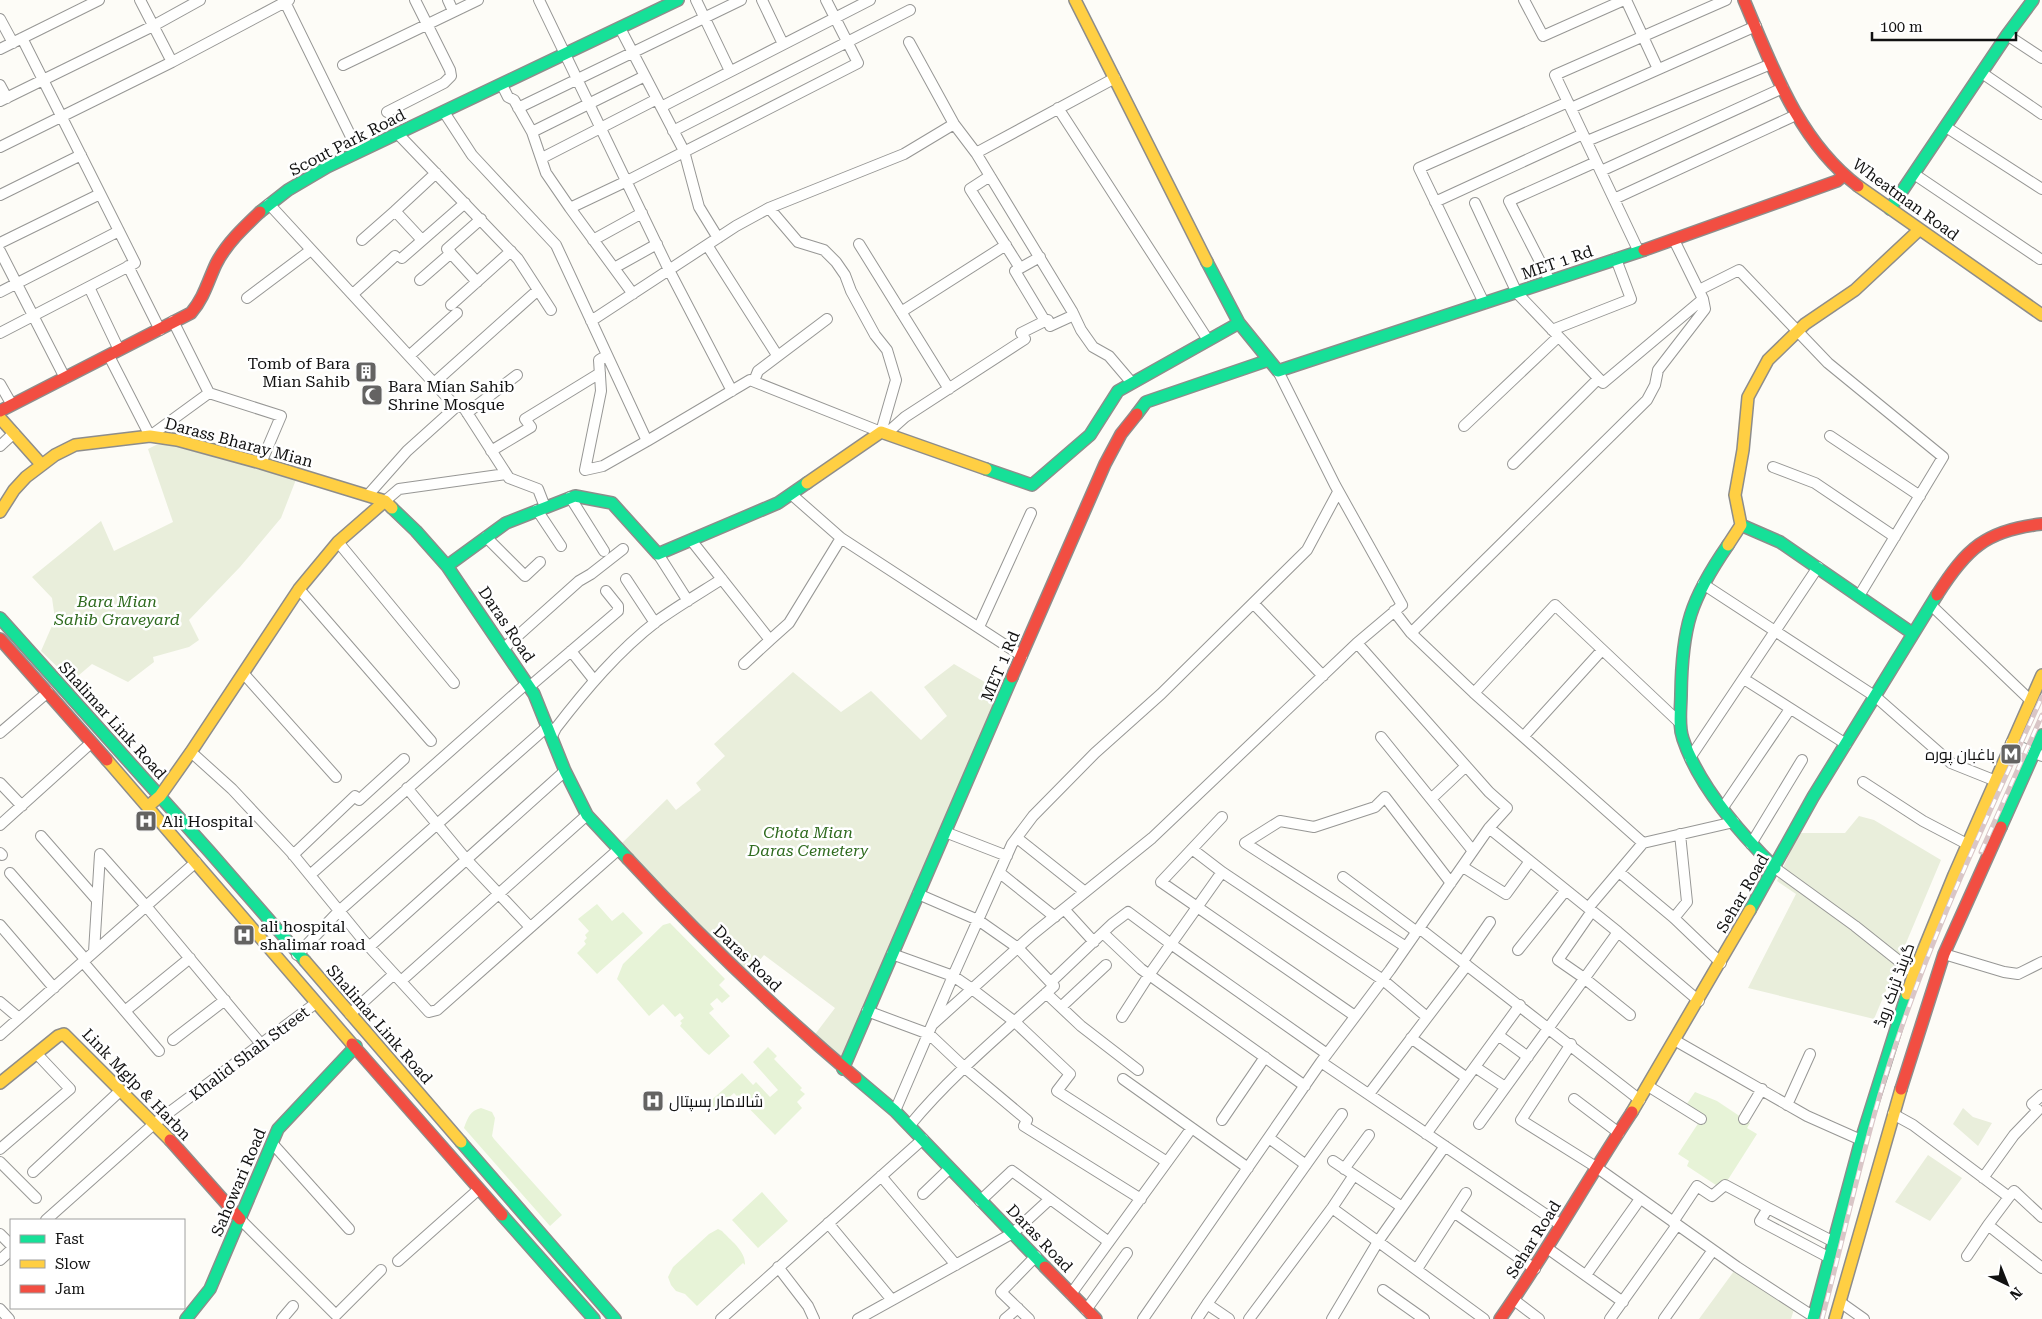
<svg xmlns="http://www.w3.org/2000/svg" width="2042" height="1319" viewBox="0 0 2042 1319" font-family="'Roboto Serif',Cairo,serif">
<rect width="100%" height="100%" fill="#fdfcf7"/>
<path fill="#e7f3d7" d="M597,904L612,921L623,912L643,933L597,974L577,953L586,944L584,941L587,938L585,935L589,931L578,919Z
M670,923L725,979L719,985L730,996L722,1003L717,998L710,1004L714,1009L709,1013L730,1036L709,1055L704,1051L680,1026L682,1023L680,1021L684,1018L680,1013L675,1017L663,1004L649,1016L617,979L623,964L663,925Z
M768,1047L777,1056L774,1059L802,1088L800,1090L805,1094L797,1102L802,1108L775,1135L734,1093L714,1111L707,1104L742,1073L753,1085L756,1082L770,1097L778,1090L753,1062Z
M1695,1092L1717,1101L1750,1123L1747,1128L1757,1134L1722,1189L1687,1166L1689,1161L1678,1154L1701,1119L1684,1108Z
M481,1108L492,1112L495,1118L492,1136L494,1139L562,1215L550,1226L464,1128C468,1117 470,1111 481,1108Z
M762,1192L788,1221L758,1248L732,1220Z
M718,1229L722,1231C730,1240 746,1251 745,1265L743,1263L697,1306L685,1294L676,1291L671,1285L668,1277L673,1267L709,1234Z"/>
<path fill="#e9eedb" d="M171,444L297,477L281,518L240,567L189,620L199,640L189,647L153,657L154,662L128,682L92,664L72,681L41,651L55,619L52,598L32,577L101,521L114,551L173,522L148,449L156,445Z
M954,664L1000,691L843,1064L813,1037L835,1008L764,955L749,973L619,846L667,799L676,810L701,790L696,783L725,756L714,744L793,672L841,712L871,691L921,740L947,716L924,687Z
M1859,816L1874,820L1941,860L1874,1019L1748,988L1796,894L1777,881L1799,833H1845Z
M1963,1108L1973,1117L1992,1123L1978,1146L1953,1124Z
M1928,1155L1962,1178L1930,1221L1895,1202Z
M1737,1267L1795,1306L1791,1319H1699Z"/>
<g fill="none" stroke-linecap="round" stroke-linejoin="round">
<g stroke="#979795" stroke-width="12">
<path id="street" d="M140,0L172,62
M284,0L358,151
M448,0L453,11
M539,0L669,270L732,391
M696,0L730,71
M762,0L783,44
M1524,0L1543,36L1624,0
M1626,0L1658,69
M0,19L13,43
M620,28L684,151L699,207L718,238
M2007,35L2042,58
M909,42L954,124L976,153L1115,78
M0,49L99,0
M343,65L478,0
M1982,73L2042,114
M0,85L7,98
M502,85L508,97L514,100L532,132L546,173L570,208L633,294
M0,101L153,26L200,0
M661,107L870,0
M518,108L741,0
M1058,108L1208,340
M1571,108L1756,26
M387,112L444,83L451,76L450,70L415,0
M444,112L472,155L556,245L647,441L750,380L881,432L896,380L887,350L875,335L851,291L845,275L836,262L824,250L798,242L769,208
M1946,127L2042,189
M673,131L910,10
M532,132L645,76
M398,134L518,259L551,310
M1587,141L1771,64
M0,147L172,62L289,0
M976,153L1072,311L1081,330L1093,347L1109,356L1132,383
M542,158L657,99
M1601,171L1783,88
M1914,174L2040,259
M990,176L970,189L1020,268
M0,195L81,155
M1614,199L1796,115
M1435,202L1583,134
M1475,203L1517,293L1603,383L1703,299
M269,204L456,407
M570,208L627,181L858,63L826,0
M362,240L395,211
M422,240L395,211L436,173
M593,240L642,213
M0,243L100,194
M859,244L949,389
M707,245L777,355
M0,251L65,378
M1639,252L1555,75L1726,0
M1040,257L1015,271L1045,321
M402,258L465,203
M128,266L160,330
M614,268L657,244
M420,280L451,253
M1550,281L1509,201L1596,162
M477,282L447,249L481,219
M89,287L119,350
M1699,290L1739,270L1828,363L1943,457L1859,596
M0,292L119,231
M353,294L395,256
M247,298L311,250
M1484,303L1419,168L1568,102
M451,305L511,251
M901,312L1006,245
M173,321L209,393
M591,321L736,226L769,208L904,154L954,124
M1552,330L1631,299L1616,259
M0,333L135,263L22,38
M607,355L599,360L601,391L585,470L603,466L647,441
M109,356L150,436L209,393L281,416L261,463
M409,356L457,313
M754,381L758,371L827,319
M434,383L538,290
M0,384L12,405
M467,413L517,375
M1464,426L1558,337
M886,434L905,417L1025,339L1021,333L1045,321L1048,320L1050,326L1074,315
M1830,436L1920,496
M0,446L14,433
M491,451L531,427L525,419L600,373
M1513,464L1598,379
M1773,467L1815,483L1895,537
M791,494L841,538L1022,656
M368,495L407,451L457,406L464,408L509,478L538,489L545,507
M570,497L604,551
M385,501L399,489L506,474
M537,510L561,546
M486,537L525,576L540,562
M691,540L770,640L744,664
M338,542L454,683
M658,554L688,601
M626,579L655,623
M1703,584L1876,697L1951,763L1996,781
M299,589L431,741
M1254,604L1323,676
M1932,606L2030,700
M1394,611L1411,633L1474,693L1643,843
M979,627L1031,513
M1411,633L1647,400L1655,385L1658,370L1705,309L1703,299L1674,240
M770,640L789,623L841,538
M504,648L579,581L591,574L623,549
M571,651L594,680
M244,674L336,777
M1744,679L1846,744
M529,687L618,611V606L606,591
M1474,693L1555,605L1680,723
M0,733L48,692
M552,736L556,728C586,689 618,651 657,621C678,606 700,593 722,579
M1524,736L1602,650
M1381,737L1473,851
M2011,743L2042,756
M191,752L232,789L291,852L363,940L429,1012L437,1010L619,849
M1690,758L1818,567
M1863,782L1923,821L1967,844
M0,783L22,806
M407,788L466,859L530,927
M1431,799L1466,766
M1722,809L1790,709
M1222,817L1161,882L1355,1016
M0,825L91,743
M1489,828L1618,932L1699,1001
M945,832L1007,856
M41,836L97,900
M1017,838L1085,892
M1751,844L1802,760
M0,853L2,855
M293,855L355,796L359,800L404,759
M1463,867L1506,894L1530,861
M1775,868L1855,926L1914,973
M1222,872L1383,980L1427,1017
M1619,872L1674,918L1721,963
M10,873L85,959
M1000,873L1055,917
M310,875L527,683
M1343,877L1417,932
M1588,908L1643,843L1734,822
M1064,909L1094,942
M1592,911L1558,960L1584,978L1630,1015
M1674,918L1687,902L1680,834
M0,925L54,988
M1419,928L1640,1100
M1103,933L1141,969L1305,1086
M369,947L565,771
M1406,947L1245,843L1280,821L1314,827L1375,807L1385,797L1451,883
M1518,950L1566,890
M94,952L100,854L146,906L261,1044
M892,954L953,976L972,989L1015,1022L1070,1074L1057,1091L1167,1162
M1944,954L2004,972L2018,974L2042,962
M297,955L339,911L548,726
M1463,961L1490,922
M83,962L159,1051
M401,981L587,815
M1051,982L1112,924L1128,912L1171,944L1327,1054
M1046,993L1081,1026L1138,1070
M0,1002L19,1018
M1061,1007L1106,965
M125,1011L190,958
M867,1011L929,1034L965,1068L1027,1120L1024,1126L1141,1199
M350,1014L394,974
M1122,1017L1149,975L1222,872L1192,849
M933,1024L1033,934L1152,838L1357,643L1402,605L1335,485L1278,371
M0,1035L196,862
M1498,1035L1528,1057
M1411,1038L1467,1078
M173,1040L225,1000
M1676,1041L1807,1116L1861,1140
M1571,1044L1521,1120L1596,1167L1737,1267L1814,1317
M1321,1062L1561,1225
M1475,1067L1505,1087
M1123,1079L1248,1168
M1648,1086L1701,1119
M1369,1094L1467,965
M1574,1099L1619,1133
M1787,1105L1810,1054
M895,1111L953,976L1012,844L1033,816L1095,753L1161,694L1307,550L1338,492
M1893,1114L1913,1125L2009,1197L2014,1191L2042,1217
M1744,1119L1762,1089
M1222,1120L1265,1057
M1479,1124L1618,932
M910,1125C952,1074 1005,1031 1054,986L1018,948L978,920L918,894
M1426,1134L1520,1005
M1269,1138L1306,1165
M272,1143L349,1229
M0,1149L70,1089L37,1054
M1333,1161L1402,1207
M0,1162L36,1198
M1344,1169L1369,1135
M33,1172L120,1091
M881,1176L956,1265
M1983,1178L2014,1135L2038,1110L2032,1104L2042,1095
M923,1194L949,1169
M2009,1197L1988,1225L2042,1268
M980,1201L1012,1171L1109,1242
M1332,1208L1484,1319
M1768,1208L1834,1242
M1455,1213L1535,1269
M240,1219L336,1315L381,1270
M46,1220L155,1123L316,1003
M1673,1222L1697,1186L1712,1196L1725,1185L1768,1208L1760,1221L1830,1258
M828,1223L892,1300
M0,1234L11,1245
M1547,1248L1623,1302
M1967,1256L1988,1225
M0,1260L11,1250
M398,1261L479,1189
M778,1267L808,1306L814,1319
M1417,1269L1466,1193
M1586,1275L1640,1199
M1383,1290L1424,1319
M1071,1294L1191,1129
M1514,1300L1539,1319
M1840,1302L1864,1319
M1207,1304L1342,1114
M0,1309L9,1319
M1086,1310L1127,1253
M282,1319L293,1306
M721,1319L923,1139
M858,1319L1013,1233L1050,1199
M1005,1319L1018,1308
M1029,1319L1001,1292L1036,1256
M1143,1319L1321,1062L1390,970L1489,828L1507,808L1489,792L1357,643
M1197,1319L1207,1304L1229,1319
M1249,1319L1332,1208L1354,1175
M1332,1319L1379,1240L1445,1146
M1610,1319L1677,1225
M1664,1319L1713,1250"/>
</g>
<g stroke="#8e8d8b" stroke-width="14">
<path id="fast" d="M1890,209L2007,35L2033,0
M260,212L288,190L327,167L678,0
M1207,262L1239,323L1278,371L1644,250
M1137,414L1146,402L1269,360
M986,469L1032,485L1090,435L1118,391L1239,323
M392,508L416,531L447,566L506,523L575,496L612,503L658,554L778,503L807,483
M1741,525L1780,542L1912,633
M1728,545C1690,600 1682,627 1681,694C1681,709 1678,725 1683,739C1699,787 1740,833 1775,868
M447,566L534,694L565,771L587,815L628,859
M0,618L209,851L305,961
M2001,827L2042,735
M1750,910L1813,797L1937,595
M843,1069L1012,677
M856,1078L895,1111L1045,1267
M461,1142L615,1319
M502,1215L594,1319
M186,1319L210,1289L278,1129L356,1046
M1813,1319L1861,1140L1907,994"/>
</g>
<g stroke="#8e8d8b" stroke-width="14">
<path id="slow" d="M1075,0L1207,262
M1858,186L2042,315
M0,418L41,464
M807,483L881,432L986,469
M0,512L14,490L26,477L55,455L75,445L150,436L177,440L261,463L385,501L392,508
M1728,545L1741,525L1735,495L1743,450L1748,397L1768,360L1805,324L1855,290L1919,230
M107,760L352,1044
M152,803L160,796L191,752L299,589L338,542L385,501
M305,961L461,1142
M1907,994L1914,973L1954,875L2042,675
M0,1083L58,1036L64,1034L170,1140
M1632,1112L1750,910
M1835,1319L1901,1089"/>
</g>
<g stroke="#8e8d8b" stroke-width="14">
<path id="jam" d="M1744,0C1772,66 1798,141 1858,186
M1644,250L1837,181L1844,175
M0,411L191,313C204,298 208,281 216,264C226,244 244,227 260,212
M1937,595C1966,549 1986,530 2042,524
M0,639L107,760
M1012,677L1105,464L1121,434L1137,414
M628,859C700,937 776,1010 856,1078
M352,1044L502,1215
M1901,1089L1944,954L2001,827
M170,1140L240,1219
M1045,1267L1096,1319
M1500,1319C1547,1252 1587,1180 1632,1112"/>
</g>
<use href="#street" stroke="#fffffe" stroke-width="10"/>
<use href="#fast" stroke="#16e098" stroke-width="11"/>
<use href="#slow" stroke="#ffcf43" stroke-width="11"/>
<use href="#jam" stroke="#f24e42" stroke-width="11"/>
<g stroke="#d9c6c7" stroke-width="5">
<path id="rail" d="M1981,852L2042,715
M1822,1319C1843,1240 1860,1160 1884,1081C1924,950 1985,822 2042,697"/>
</g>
<use href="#rail" stroke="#fff" stroke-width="3" stroke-dasharray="9" stroke-linecap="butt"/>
</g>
<defs>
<g id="building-square" transform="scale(1.125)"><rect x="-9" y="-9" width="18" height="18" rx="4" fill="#646362" stroke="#fff"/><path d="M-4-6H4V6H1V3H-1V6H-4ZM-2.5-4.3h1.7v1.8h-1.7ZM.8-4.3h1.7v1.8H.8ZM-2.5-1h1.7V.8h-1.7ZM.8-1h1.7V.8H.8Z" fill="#fff"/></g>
<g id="mosque-square" transform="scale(1.125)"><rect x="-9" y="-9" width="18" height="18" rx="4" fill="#646362" stroke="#fff"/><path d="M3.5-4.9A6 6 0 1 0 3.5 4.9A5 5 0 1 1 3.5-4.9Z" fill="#fff"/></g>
<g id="metro-square" transform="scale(1.125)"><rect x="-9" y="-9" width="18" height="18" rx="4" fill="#646362" stroke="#fff"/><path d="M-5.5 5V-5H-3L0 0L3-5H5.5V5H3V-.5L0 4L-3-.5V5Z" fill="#fff"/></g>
<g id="hospital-square" transform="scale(1.125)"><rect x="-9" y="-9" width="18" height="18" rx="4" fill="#646362" stroke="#fff"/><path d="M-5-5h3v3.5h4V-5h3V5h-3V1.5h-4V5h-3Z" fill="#fff"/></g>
</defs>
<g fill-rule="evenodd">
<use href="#building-square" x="366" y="372"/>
<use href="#mosque-square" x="372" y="395"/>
<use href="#metro-square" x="2011" y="754"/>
<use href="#hospital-square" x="146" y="821"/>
<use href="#hospital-square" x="244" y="935"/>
<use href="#hospital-square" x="653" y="1101"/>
</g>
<g text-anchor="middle" stroke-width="5" stroke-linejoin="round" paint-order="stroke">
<g font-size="16" fill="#111" stroke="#fff">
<text transform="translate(347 142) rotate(-27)" y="6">Scout Park Road</text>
<text transform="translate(1906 199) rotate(36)" y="6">Wheatman Road</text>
<text transform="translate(1557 262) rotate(-19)" y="6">MET 1 Rd</text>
<text transform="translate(239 442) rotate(15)" y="6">Darass Bharay Mian</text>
<text transform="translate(507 624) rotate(56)" y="6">Daras Road</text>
<text transform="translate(1000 666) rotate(-67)" y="6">MET 1 Rd</text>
<text transform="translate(113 720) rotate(48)" y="6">Shalimar Link Road</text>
<text transform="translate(1742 893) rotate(-60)" y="6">Sehar Road</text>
<text transform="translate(748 958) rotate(44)" y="6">Daras Road</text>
<text transform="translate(1894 985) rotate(-70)" y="6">گرینڈ ٹرنک روڈ</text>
<text transform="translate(380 1024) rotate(49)" y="6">Shalimar Link Road</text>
<text transform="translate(249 1053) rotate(-37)" y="6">Khalid Shah Street</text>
<text transform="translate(137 1084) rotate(46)" y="6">Link Mglp &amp; Harbn</text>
<text transform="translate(238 1182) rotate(-67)" y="6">Sahowari Road</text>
<text transform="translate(1040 1238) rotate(46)" y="6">Daras Road</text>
<text transform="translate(1533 1239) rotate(-58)" y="6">Sehar Road</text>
</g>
<g font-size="16" fill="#111" stroke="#fff" text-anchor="start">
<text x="350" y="369" text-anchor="end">Tomb of Bara<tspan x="350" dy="18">Mian Sahib</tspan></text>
<text x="388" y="392">Bara Mian Sahib<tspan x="388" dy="18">Shrine Mosque</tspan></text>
<text x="1995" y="760" text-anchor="end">باغبان پورہ</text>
<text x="162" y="827">Ali Hospital</text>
<text x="260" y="932">ali hospital<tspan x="260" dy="18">shalimar road</tspan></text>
<text x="669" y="1107">شالامار ہسپتال</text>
</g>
<g font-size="16" font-style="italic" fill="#2f6b1f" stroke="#fff">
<text x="117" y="607">Bara Mian<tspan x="117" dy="18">Sahib Graveyard</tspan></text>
<text x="808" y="838">Chota Mian<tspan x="808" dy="18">Daras Cemetery</tspan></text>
</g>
</g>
<rect x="10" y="1219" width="175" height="90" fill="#ffffff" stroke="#a0a0a0"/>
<rect x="20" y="1235" width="25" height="8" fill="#16e098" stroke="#a0a0a0"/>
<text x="55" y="1244" font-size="15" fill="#111111">Fast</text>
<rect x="20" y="1260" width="25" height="8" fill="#ffcf43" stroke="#a0a0a0"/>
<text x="55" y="1269" font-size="15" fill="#111111">Slow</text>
<rect x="20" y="1285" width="25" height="8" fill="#f24e42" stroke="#a0a0a0"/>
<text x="55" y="1294" font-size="15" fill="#111111">Jam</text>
<g transform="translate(2007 1284) rotate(137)" stroke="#ffffff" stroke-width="4" paint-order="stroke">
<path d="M0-4L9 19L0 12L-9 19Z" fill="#111111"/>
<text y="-8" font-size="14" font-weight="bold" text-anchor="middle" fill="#111111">N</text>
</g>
<path d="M1872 32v8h144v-8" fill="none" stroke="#111111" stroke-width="2.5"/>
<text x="1880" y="32" font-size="15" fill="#111111" stroke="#ffffff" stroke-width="4" paint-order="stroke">100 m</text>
</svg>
